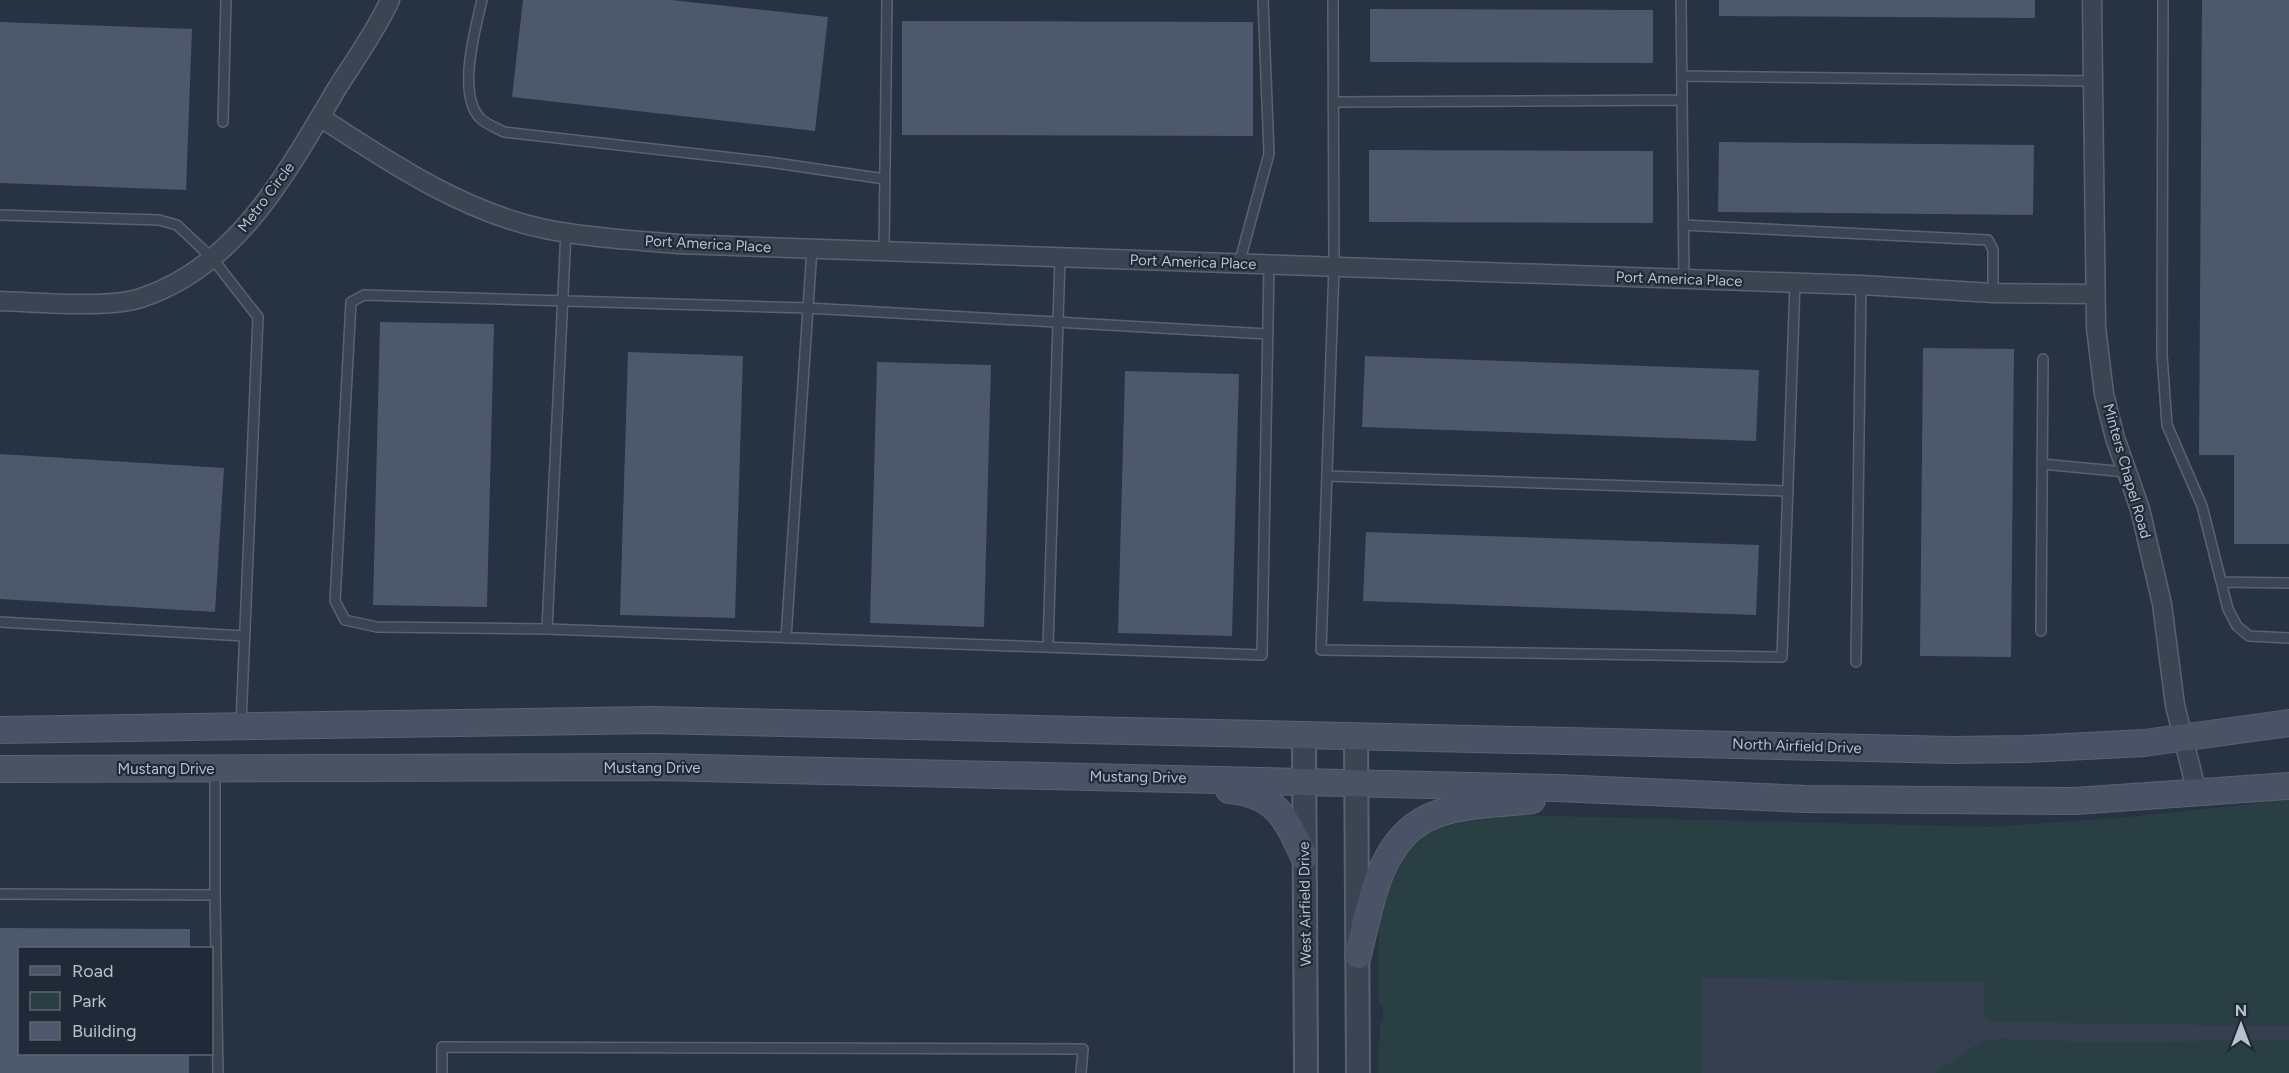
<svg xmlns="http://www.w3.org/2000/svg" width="2289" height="1073" viewBox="0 0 2289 1073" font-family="Figtree,sans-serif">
<rect width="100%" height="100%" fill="#273243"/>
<path fill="#353f50" d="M2289,836V1073H1418L1422,963Z"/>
<path fill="#293f44" d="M2289,800V1026L1991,1022L1984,1014L1985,982L1702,978L1701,1073H1378L1380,1022H1383V1005H1379V910L1399,859L1435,827L1478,814L1990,827L2118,818Z
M1999,1039L2100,1042L2289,1040V1073H1935L1982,1041Z"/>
<path fill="#4e586c" d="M523,0H671L828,17L815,131L512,97Z
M1719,0H2035V18L1719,16Z
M2202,0H2289V544H2234V455H2199Z
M1370,9L1653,10V63L1370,62Z
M902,21L1253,22V136L902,135Z
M0,22L192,29L186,190L0,183Z
M1719,142L2034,145L2033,215L1718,212Z
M1369,150L1653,151V223L1369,222Z
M380,322L494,324L487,607L373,605Z
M1923,348L2014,349L2011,657L1920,656Z
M628,352L743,356L735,618L620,615Z
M1365,356L1759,370L1756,441L1362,427Z
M877,362L991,365L984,627L870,623Z
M1125,371L1239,374L1232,636L1118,633Z
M0,454L224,468L215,612L0,599Z
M1366,532L1759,545L1756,615L1363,601Z
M0,928L190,929V948H20V1054H189V1073H0Z"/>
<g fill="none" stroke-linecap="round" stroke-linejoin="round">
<g stroke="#5a6270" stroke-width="12">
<path id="service" d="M482,0C475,30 457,94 480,118C485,124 497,128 504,132L769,162L885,179
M1333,0L1334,267L1321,650L1782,657L1795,283
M1681,0L1684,280
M2163,0L2162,355L2167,425L2202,506L2228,609L2237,626L2249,636L2289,638
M1682,76L2092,81
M1334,102L1682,100
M223,122L226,0
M0,215L159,220L177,225L212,258L258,317L241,724
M1683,225L1988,240L1993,250V293
M566,232L547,629L1262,655L1269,265
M884,250L887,0
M1239,264L1269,154L1263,0
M2042,464L2126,472
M1327,476L1788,491
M2222,582L2289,583
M0,622L245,636
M547,629L377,627L345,620L335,601L351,302L364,295L808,308L1267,334
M2041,631L2043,359
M786,638L812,248
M1048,647L1060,256
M1856,662L1861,285
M0,894L215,895L218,1073
M215,895V771
M442,1073V1047L1083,1049L1081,1073"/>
</g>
<g stroke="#5a6270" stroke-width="21">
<path id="minor" d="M2092,0L2096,327L2104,394L2115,438L2140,509L2162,604L2175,705L2197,793
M320,117C389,162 463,212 545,229C589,238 634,240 678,244L1861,285L1993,293L2095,294
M0,301C37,302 108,309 141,298C238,266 287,172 336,90C354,61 376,31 390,0"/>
</g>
<g stroke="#5a6270" stroke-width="26">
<path id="tertiary" d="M1304,735L1306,1073
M1356,736L1358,1073"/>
</g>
<g stroke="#5a6270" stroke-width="28">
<path id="secondary" d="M0,730L652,720L1953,750L2025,749L2144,743L2289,723
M0,769L658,767L1557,788L1806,799L2075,801L2289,786
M1229,790C1276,794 1286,818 1304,857
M1358,955C1371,904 1379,834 1437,814C1466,803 1501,804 1532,800"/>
</g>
<use href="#service" stroke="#3b4452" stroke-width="9"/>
<use href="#minor" stroke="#3b4452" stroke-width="18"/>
<use href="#tertiary" stroke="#3b4452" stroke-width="22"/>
<use href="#secondary" stroke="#495365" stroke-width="26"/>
</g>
<g text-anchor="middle" stroke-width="4.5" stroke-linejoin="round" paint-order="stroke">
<g font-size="15" fill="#b9bfcc" stroke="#202938">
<text transform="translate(266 197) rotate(-53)" y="5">Metro Circle</text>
<text transform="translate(708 244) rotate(3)" y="5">Port America Place</text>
<text transform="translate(1193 262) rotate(2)" y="5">Port America Place</text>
<text transform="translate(1679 279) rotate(2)" y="5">Port America Place</text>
<text transform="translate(2127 471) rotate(74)" y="5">Minters Chapel Road</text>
<text transform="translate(1797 746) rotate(2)" y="5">North Airfield Drive</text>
<text x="652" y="773">Mustang Drive</text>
<text x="166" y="774">Mustang Drive</text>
<text transform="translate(1138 777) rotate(1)" y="5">Mustang Drive</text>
<text transform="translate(1305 904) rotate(-91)" y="5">West Airfield Drive</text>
</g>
</g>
<rect x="18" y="947" width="195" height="108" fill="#202938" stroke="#5d6573" stroke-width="1.5"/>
<rect x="30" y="966" width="30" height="9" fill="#495365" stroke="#5d6573" stroke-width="1.5"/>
<text x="72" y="977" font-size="18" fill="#b9bfcc">Road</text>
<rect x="30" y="992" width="30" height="18" fill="#293f44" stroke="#5d6573" stroke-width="1.5"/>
<text x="72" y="1007" font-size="18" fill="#b9bfcc">Park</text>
<rect x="30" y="1022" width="30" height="18" fill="#4e586c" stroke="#5d6573" stroke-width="1.5"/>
<text x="72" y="1037" font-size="18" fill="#b9bfcc">Building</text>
<g transform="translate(2241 1025)" stroke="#202938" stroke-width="4.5" paint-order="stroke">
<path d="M0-4.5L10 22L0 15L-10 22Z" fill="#b9bfcc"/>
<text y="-9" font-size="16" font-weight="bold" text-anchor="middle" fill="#b9bfcc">N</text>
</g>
</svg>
